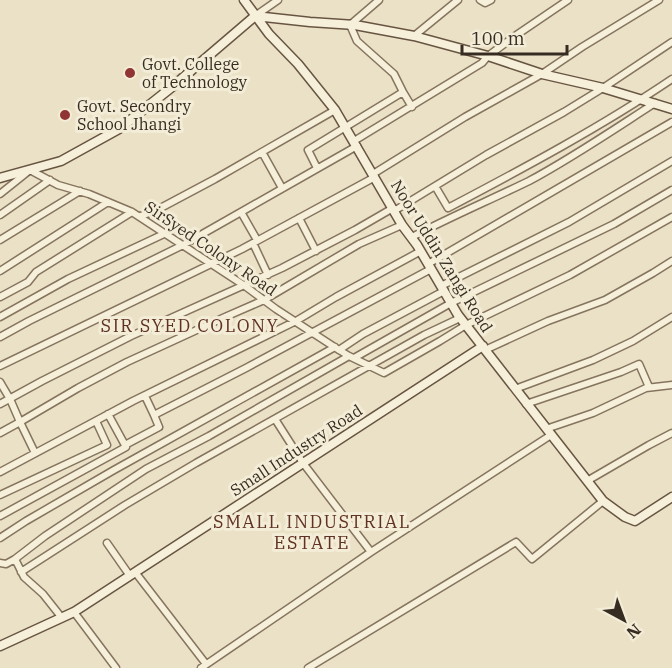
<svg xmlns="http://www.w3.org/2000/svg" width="672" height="668" viewBox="0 0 672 668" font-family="'IBM Plex Serif',serif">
<rect width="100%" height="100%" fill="#ebe1c7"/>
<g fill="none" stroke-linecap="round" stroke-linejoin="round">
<g stroke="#85745e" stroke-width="9">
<path id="street" d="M480,0L485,3L491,0
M255,16L278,0
M414,36L458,0
M403,92L412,107
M354,141L482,63L488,56L515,36L568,0
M262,152L282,188
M317,168L308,150L403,92L394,74L357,41L350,25L379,0
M373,174L465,117L542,74L582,47L659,0
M435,186L448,208C524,168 601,127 672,79
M0,194L30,170L58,185L89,194L132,212L245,286L276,309L339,350L349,356L384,373L440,341L466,325L570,275L672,217
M394,211L486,155L564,112L603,88L672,42
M241,212L257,240
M0,215L50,180
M140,216L153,212L215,179L335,110
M299,218L316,251
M412,237C450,217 490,200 529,181C572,158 613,130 655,103
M0,240L80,191
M253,243L268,275
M428,264L672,122
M0,271L108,202
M441,286L569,222L672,161
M0,297L28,282L36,272L132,212
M0,317L68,279L166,233
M0,337L29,321L183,245L357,146
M339,350L363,334L444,291
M485,350L548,321L605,300L653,273L672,261
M354,358L451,303L614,224L672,190
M0,366L242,249L375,177
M0,382L10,399L20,422L78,388L127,362L225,317L264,300L359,244L402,225
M515,389L593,360L633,341L672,317
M145,396L154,415
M0,404L42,381L131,336L282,268L355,230L393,208
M526,404L621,372L639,364L649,387
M275,419L303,463L371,552
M546,429L593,413L646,388L672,385
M0,433L20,422L35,453
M125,445L159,427L154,415L246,368L431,269
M0,472L133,401L296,321L336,297L421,251
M587,481L649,445L672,433
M0,495L107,445L96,421
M0,516L126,447L108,414
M0,538L26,521L114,470L335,347
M107,543L130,576
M15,559L45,536L146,469L209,436L349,356
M0,563L6,564L15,559L24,577L43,594L62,618
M21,572L125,505L196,463L424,335L460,318
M135,572L206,664
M74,612L116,668
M201,668L371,552L551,435
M308,668L516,542L532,559L603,501"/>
</g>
<g stroke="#675541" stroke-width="11">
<path id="secondary" d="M244,0L269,34L298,64L335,110L402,225L417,245L458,315L603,501L625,517L635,521L672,497
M255,16L310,22L355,25L414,36L488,56L542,74L603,88L672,109
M0,178L61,161L119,129L172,87L255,16
M0,646L74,612L483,346"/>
</g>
<use href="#street" stroke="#f6efda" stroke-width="6"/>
<use href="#secondary" stroke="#f6efda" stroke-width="8"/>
</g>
<g fill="#903533" stroke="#f3ecd6" stroke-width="2">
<circle cx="130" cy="73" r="6"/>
<circle cx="65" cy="115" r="6"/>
</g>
<g text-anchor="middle" stroke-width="6" stroke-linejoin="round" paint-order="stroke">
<g font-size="16" fill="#372c21" stroke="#f3ecd6" text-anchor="start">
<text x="142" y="70">Govt. College<tspan x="142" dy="18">of Technology</tspan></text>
<text x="77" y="112">Govt. Secondry<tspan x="77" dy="18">School Jhangi</tspan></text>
</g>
<g font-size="16" fill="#372c21" stroke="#f3ecd6">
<text transform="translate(211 248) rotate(34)" y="6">SirSyed Colony Road</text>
<text transform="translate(442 256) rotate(58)" y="6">Noor Uddin Zangi Road</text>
<text transform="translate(296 450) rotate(-33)" y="6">Small Industry Road</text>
</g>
<g font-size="18" letter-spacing="1.5" fill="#603223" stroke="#f3ecd6">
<text x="190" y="332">SIR SYED COLONY</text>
<text x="312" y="528">SMALL INDUSTRIAL<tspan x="312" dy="21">ESTATE</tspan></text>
</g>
</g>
<g transform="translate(624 620) rotate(139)" stroke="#f3ecd6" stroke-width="4.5" paint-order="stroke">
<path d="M0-4.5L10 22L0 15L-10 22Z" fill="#372c21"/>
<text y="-9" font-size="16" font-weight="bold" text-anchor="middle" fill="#372c21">N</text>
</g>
<path d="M462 45v9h105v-9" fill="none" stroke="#372c21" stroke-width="3"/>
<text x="471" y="45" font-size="18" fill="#372c21" stroke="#f3ecd6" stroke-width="4.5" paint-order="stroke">100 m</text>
</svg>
